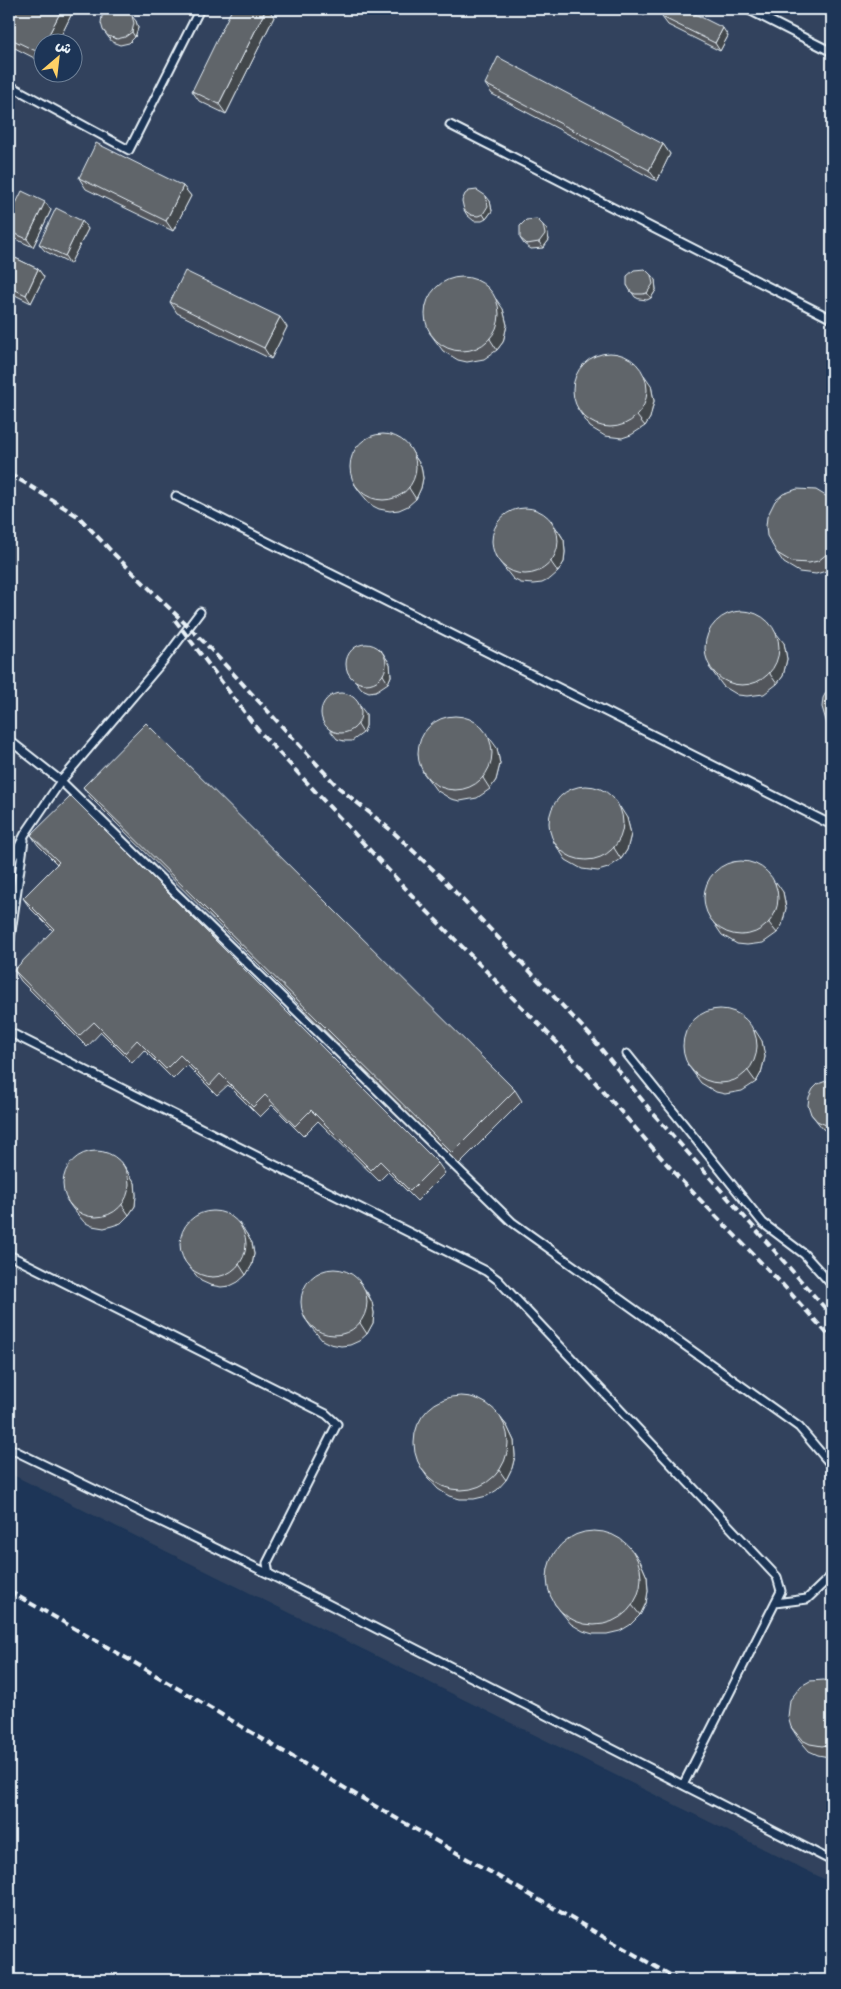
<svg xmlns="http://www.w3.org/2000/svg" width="841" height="1989" viewBox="0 0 841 1989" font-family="Pangolin,'Playpen Sans Arabic',sans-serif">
<rect width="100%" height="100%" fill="#1d3557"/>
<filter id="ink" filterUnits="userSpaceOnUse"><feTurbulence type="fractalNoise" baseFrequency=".02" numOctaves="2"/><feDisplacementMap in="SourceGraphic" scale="10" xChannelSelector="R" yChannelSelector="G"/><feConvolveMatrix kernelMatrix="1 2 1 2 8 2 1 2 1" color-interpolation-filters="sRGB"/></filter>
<g filter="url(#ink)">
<path fill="#31435d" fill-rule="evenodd" d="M9,9H832V1883L9,1473ZM42,42H72V72H42Z"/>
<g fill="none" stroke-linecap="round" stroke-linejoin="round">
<g stroke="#e8f1f8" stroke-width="11">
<path id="lane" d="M747,9L832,52
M9,85L129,150L200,9
M450,125L832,319
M176,496L832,825
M9,740L61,781L512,1222L799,1427L832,1466
M9,866L25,834L61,781L164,660L200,612
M9,946L24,840
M9,1032L486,1271L498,1280L777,1577L781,1591L683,1785
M627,1054L763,1223L804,1254L832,1285
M9,1255L326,1414L337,1424L267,1563L269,1574
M9,1448L269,1574L832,1861
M775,1603L807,1599L832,1575"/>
</g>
<use href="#lane" stroke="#1d3557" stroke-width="7"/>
<path stroke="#e8f1f8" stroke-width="4" stroke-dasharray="8 4" stroke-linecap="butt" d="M9,474L27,484L79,517L114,554L204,642L338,787L392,831L441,877L590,1035L651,1111L832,1316
M175,620L258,730L420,904L588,1074L679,1178L783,1285L832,1339
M9,1591L135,1663L375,1806L679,1980"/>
</g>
<path fill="#53575c" stroke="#e8f1f8" d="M74,9L58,42H42V62L9,45V11Z
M632,9H648L645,15Z
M274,17L226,114L199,101L192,91Z
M662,17L728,36L720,51L668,25Z
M136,21L138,28L135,37L129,43L120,45L112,42L103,30Z
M485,84L663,144L670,154L657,181L492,94Z
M79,178L183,186L191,196L173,231L86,189Z
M490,201L492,211L486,219L482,221H474L467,215L464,210Z
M45,202L51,210L33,247L9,236V218Z
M82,221L88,229L70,264L45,251L39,244Z
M547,230L549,240L543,248L531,249L524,244L520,238Z
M9,255L38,269L44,277L31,303L9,292Z
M655,280L656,290L651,298L647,300L639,299L635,297L627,285Z
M170,302L287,327L271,359L177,313Z
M503,309L507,325L503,342L497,350L484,359L467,362L458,360L443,351L429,332Z
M651,385L654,401L650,418L645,426L631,435L622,438L605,436L590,427L577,408Z
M408,446L421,466L423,478L421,488L416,499L408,506L399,510L390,511L379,509L371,505L360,492L353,482Z
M832,503V566L826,571L816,574L799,572L784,563L777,553Z
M558,530L564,540L565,552L564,562L558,572L550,579L542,583L533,584L521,583L513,579L502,565L495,555Z
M784,643L787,659L783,676L777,684L764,694L747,696L738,695L723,686L709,667Z
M386,658L390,664L391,676L388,683L376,691L369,692L362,689L347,671Z
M366,714V726L363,733L352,741H344L337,739L322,720Z
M497,748L500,764L496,780L490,789L477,798L460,801L451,799L436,790L422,771Z
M83,787L515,1090L522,1101L459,1164L90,797Z
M627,818L631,834L627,850L621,859L608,868L598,871L582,869L566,860L553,841Z
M31,835L438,1163L445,1173L417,1201L388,1172L379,1181L318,1121L303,1136L272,1105L260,1117L228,1085L217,1095L187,1065L173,1079L144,1050L132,1063L101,1032L87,1047L21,981L14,970L53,931L30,908L23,898L57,864L38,845Z
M783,892L786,908L782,925L777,933L763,943L747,945L737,944L722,935L709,916Z
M762,1041L765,1057L761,1073L756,1082L742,1091L725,1094L716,1092L701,1083L687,1064Z
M832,1080V1133L823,1129L811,1114Z
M122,1163L135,1183L136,1195L135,1206L129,1215L121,1223L112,1226L104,1228L92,1226L84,1222L73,1209L66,1199Z
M246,1233L252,1243L254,1254L252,1265L246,1275L238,1282L230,1286L221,1287L210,1285L201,1281L190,1268L183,1258Z
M367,1292L372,1302L374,1313L373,1323L367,1334L359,1341L350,1345L341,1346L330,1344L322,1340L311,1327L304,1317Z
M499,1416L507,1426L514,1441L515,1456L512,1468L506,1480L497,1490L487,1496L474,1499H460L449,1496L438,1489L428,1478L421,1468Z
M640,1561L647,1577L648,1591L646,1603L640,1615L630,1625L620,1631L607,1634H593L583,1631L571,1624L562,1613L554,1603Z
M832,1683V1756L829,1757L818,1755L809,1751L798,1738L791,1727Z"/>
<path fill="#43474b" stroke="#e8f1f8" d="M62,9H74L58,42H45Z
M266,9H268L274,17L226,114L219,104Z
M641,9H648L645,15L641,10Z
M132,16L136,21L138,28L135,37L132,32Z
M723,28L728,36L720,51L715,43Z
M42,48V57L40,53Z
M663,144L670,154L657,181L649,170Z
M183,186L191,196L173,231L166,221Z
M486,196L490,201L492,211L486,219L483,214Z
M45,202L51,210L33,247L27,239Z
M82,221L88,229L70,264L65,256Z
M543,225L547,230L549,240L543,248L539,242Z
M38,269L44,277L31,303L26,295Z
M651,275L655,280L656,290L651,298L647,293Z
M496,299L503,309L507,325L503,342L497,350L490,339Z
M280,317L287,327L271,359L264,348Z
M644,375L651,385L654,401L650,418L645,426L637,416Z
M408,446L421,466L423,478L421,488L416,499L409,488Z
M551,520L564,540L565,552L564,562L558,572L551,562Z
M776,633L784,643L787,659L783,676L777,684L770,674Z
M381,650L390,664L391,676L388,683L383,675Z
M360,706L366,714V726L363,733L358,725Z
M489,737L497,748L500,764L496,780L490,789L483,778Z
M620,807L627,818L631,834L627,850L621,859L614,848Z
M776,882L783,892L786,908L782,925L777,933L769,923Z
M755,1030L762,1041L765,1057L761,1073L756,1082L748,1071Z
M122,1163L135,1183L136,1195L135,1206L129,1215L122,1205Z
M239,1222L246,1233L252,1243L254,1254L252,1265L246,1275L239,1264Z
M359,1281L372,1302L374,1313L373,1323L367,1334L360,1323Z
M499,1416L507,1426L514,1441L515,1456L512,1468L506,1480L499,1470Z
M633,1551L640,1561L647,1577L648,1591L646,1603L640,1615L632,1605Z"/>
<path fill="#60656b" stroke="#e8f1f8" d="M10,9H62L45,42H42V48L40,53L9,38V11Z
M110,9H124L132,16L134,23L132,32L125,37L117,39L108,36L103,30L101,23L102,16L107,10Z
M232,9H266L219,104L192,91Z
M666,9H685L723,28L715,43L662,17Z
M498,57L663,144L649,170L485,84Z
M96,143L183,186L166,221L79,178Z
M477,190L486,196L488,206L483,214L478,216L471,215L464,210L462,201L465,194L469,191Z
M22,191L45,202L27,239L9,231V218Z
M56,208L82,221L65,256L39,244Z
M537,219L543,225L545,234L539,242L527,244L520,238V226L526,220Z
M9,255L38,269L26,295L9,287Z
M645,269L651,275L653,284L647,293L643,294H635L631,292L627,285V276L634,270Z
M185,271L280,317L264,348L170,302Z
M425 314a37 37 0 1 1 74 0a37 37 0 1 1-74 0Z
M573 390a37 37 0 1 1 74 0a37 37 0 1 1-74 0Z
M350 467a33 33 0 1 1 66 0a33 33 0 1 1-66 0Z
M797,489L816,490L829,498L832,503V550L818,561L809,563L792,562L777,553L767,536L766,526L767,517L775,501L783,494Z
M492 541a33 33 0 1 1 66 0a33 33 0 1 1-66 0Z
M705 648a37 37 0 1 1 74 0a37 37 0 1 1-74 0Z
M346 664a20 20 0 1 1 40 0a20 20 0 1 1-40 0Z
M832,681V731L827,724L822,707L823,698Z
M321 713a20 20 0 1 1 40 0a20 20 0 1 1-40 0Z
M418 753a37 37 0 1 1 74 0a37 37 0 1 1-74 0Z
M146,723L515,1090L452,1153L83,787Z
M549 823a37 37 0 1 1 74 0a37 37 0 1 1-74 0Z
M71,796L438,1163L410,1191L380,1161L371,1170L311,1110L295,1126L265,1095L253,1107L220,1074L210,1085L180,1055L166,1069L137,1040L125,1053L94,1022L79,1036L14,970L54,929L23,898L59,862L31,835Z
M704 898a37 37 0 1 1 74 0a37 37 0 1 1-74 0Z
M683 1046a37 37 0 1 1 74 0a37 37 0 1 1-74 0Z
M832,1080V1125H826L817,1121L811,1114L808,1105L809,1097L813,1089L818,1084L826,1081Z
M63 1184a33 33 0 1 1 66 0a33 33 0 1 1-66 0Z
M180 1244a33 33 0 1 1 66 0a33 33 0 1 1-66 0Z
M301 1302a33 33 0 1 1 66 0a33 33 0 1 1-66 0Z
M414 1443a47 47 0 1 1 94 0a47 47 0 1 1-94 0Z
M547 1578a47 47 0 1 1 94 0a47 47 0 1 1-94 0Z
M824,1680L832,1683V1744L822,1746L810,1744L802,1740L791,1727L788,1717L790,1700L801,1686L810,1681Z"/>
</g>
<rect width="841" height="1989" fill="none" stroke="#1d3557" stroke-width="30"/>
<rect x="15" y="15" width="811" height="1959" fill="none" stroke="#e8f1f8" stroke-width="2" filter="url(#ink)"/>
<g transform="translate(58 58) rotate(28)"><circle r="24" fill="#1d3557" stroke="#6e8097"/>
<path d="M0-4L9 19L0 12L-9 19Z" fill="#ffd166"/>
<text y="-8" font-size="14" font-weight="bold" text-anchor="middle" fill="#e8f1f8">ش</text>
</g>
</svg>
